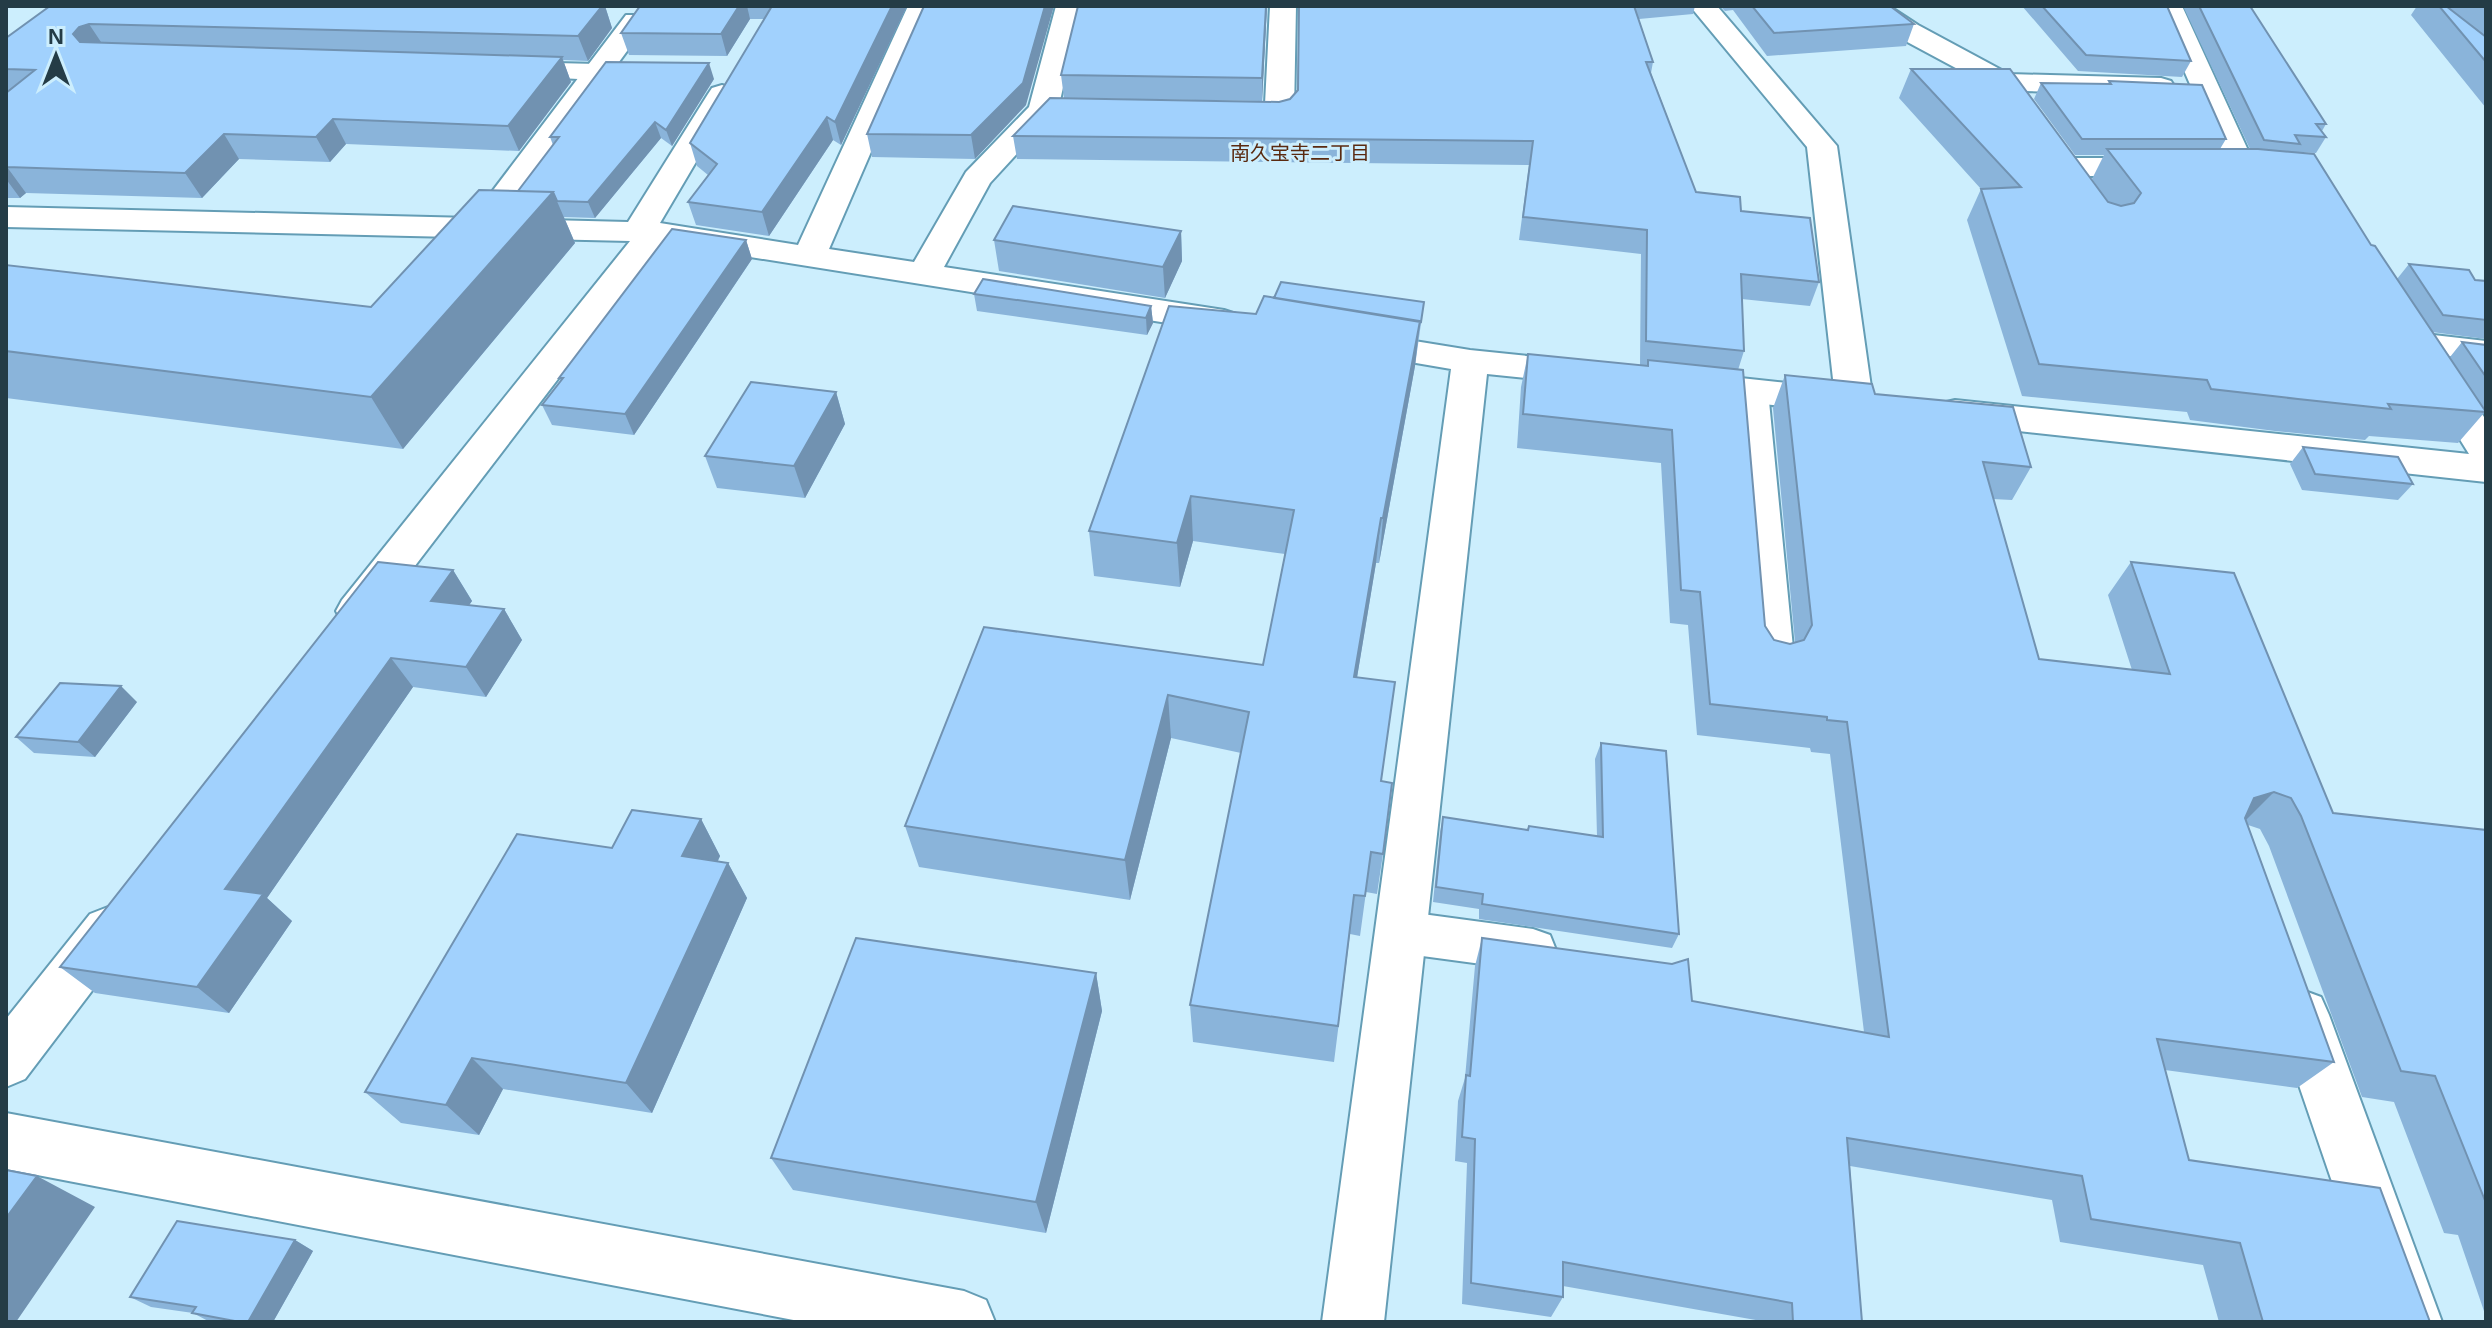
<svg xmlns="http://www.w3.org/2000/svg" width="2492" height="1328" viewBox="0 0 2492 1328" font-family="Arial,'Noto Sans JP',sans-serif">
<rect width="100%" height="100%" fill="#cceefd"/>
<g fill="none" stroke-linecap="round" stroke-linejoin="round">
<g stroke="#649db5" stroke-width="4">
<path id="service" d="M513,62L597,64L606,67L610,72L606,77L597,80L504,75L500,70L504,65Z
M2416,333L2486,341V361L2405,350L2400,343L2405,336Z
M1751,380L1763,383L1768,391L1794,658L1788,669L1774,673L1760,669L1754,658L1734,391L1739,383Z
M1400,911L1533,929L1550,935L1556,950L1550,965L1533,971L1400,953L1384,947L1377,932L1384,917Z"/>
</g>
<g stroke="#649db5" stroke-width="4">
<path id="minor" d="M908,6H934L829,249L914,262L966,172L1029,107L1056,6H1082L1058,109L990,183L944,267L1224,310L1236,314L1241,321L1236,328L1224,332L662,243L372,622L357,627L342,622L336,611L342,600L630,241L6,227V207L472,218L626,15H646L649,21L504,219L628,222L708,94L712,88L722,85L732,88L736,94L660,223L798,245Z
M1270,6H1296L1294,113L1289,119L1279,122L1223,118L1218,112L1223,106L1265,104Z
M1690,6H1717L1837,146L1873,401L1867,409L1839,412L1685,396L1672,392L1667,384L1672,376L1685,372L1834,388L1807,147Z
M1858,6H1889L1918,25L2009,74L2161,78L2171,81L2175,87L2171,93L2161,96L2024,91L2037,109L2032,115L2022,118L2012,115L1993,88L1898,37Z
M2156,6H2182L2252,159L2291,164L2295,171L2291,178L2280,180L2229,174Z
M2064,158H2157L2168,160L2172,167L2168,174L2157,176H2064L2053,174L2049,167L2053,160Z
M1359,332L1470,350L1585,362L1598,365L1603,373L1598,381L1585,384L1487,374L1384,1322H1322L1451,369L1346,351L1341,343L1346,335Z
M2439,365L2452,369L2486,420V482L1955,424L1942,421L1936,412L1942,403L1955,400L2469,454L2421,377L2426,369Z
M108,907L126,914L134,930L126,946L25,1079L6,1087V1019L90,914Z
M2302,990L2321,997L2329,1015L2442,1322H2380L2275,1015L2283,997Z"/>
</g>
<g stroke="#649db5" stroke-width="4">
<path id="tertiary" d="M6,1113L964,1291L986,1300L995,1322H804L6,1169Z"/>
</g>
<use href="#service" fill="#fff" fill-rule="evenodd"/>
<use href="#minor" fill="#fff" fill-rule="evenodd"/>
<use href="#tertiary" fill="#fff" fill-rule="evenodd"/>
</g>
<path fill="#8ab4da" d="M50,6H605L612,28L588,61L563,60L571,82L519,151L346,144L330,162L239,159L202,198L26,193L20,198H6V38Z
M640,6H907L841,145L833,140L769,236L696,225L688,202L708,175L697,166L690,143L765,19H750L727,56L629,55L621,33Z
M1078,6H1267L1262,101L1064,98L1061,75Z
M1299,6H1695L1693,14L1639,19L1653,62L1651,73L1696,192L1741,211L1819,282L1810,306L1742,299L1744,351L1738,370L1765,626L1774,640L1790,644L1795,642L1773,408L1785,375L1875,394L2031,467L2012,500L1993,499L2039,659L2132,670L2108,595L2131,562L2333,813L2486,830V1317L2458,1235L2444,1233L2394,1102L2362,1097L2269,846L2260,829L2248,825L2334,1062L2297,1088L2165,1070L2189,1160L2430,1322H2219L2203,1265L2060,1242L2052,1200L1850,1166L1862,1322H1767L1563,1286V1297L1551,1317L1462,1304L1467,1163L1455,1161L1458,1101L1465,1078L1475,966L1482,938L1692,1001L1864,1032L1830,754L1811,752L1810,748L1697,735L1688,625L1670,623L1661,463L1517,448L1521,387L1528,354L1640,365L1641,254L1519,240L1529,165L1017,159L1013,136L1279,102L1290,99L1297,90Z
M1720,6H1890L1914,24L1906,46L1767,56L1733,10L1725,11Z
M2022,6H2167L2191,61L2182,77L2078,71Z
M2183,6H2250L2326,124L2322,131L2326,137L2316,153L2295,152L2397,279L2409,264L2475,280L2486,281V339L2432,332L2450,357L2462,342L2486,345V416L2484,413L2458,443L2369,436L2365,440L2275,431L2190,420L2187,412L2022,396L1967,220L1981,189L1899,98L1911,69L2108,202L2092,179L2104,155H2075L2034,99L2041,83L2108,84L2109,81L2226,139L2220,149H2250Z
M2417,6H2486V108L2411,15Z
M714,79L672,146L661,138L595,218L564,217L575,243L403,449L6,398V265L371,307L518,191L553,145L550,137Z
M1026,105L975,159L872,157L867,134Z
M1181,231L1182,261L1165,298L999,271L994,240Z
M746,240L752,259L634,435L552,425L542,405L561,381L559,378Z
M974,294L1151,306L1153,323L1147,335L977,311Z
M1274,298L1424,302L1415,366L1379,563H1376L1357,677L1381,781L1383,854L1377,894L1366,892L1360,936L1350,934L1334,1062L1193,1042L1190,1005L1241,753L1171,738L1130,900L919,867L905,826L984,627L1263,665L1285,554L1193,541L1180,587L1094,576L1089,531L1256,314Z
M836,392L845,424L805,498L717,488L705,456Z
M2303,447L2413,484L2398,500L2302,490L2290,464Z
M453,570L472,601L469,605L504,609L522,640L486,697L413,687L267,898L292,921L229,1013L95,993L60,967Z
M137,702L95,757L34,753L16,737Z
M1601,743L1679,934L1672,948L1479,919V909L1433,902L1440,832L1443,817L1527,830L1529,826L1597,836L1595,759Z
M701,819L720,856L718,861L728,863L747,898L652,1113L503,1089L479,1135L401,1123L365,1092L612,848Z
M1096,973L1102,1011L1046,1233L793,1190L771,1158Z
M295,1240L313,1251L273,1322H210L193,1313L151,1307L130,1297Z"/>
<path fill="#7192b1" d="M602,6H605L612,28L588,61L578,36Z
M739,6H747L750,19L727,56L721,34Z
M892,6H907L841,145L835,122Z
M1045,6H1054L1026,105L975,159L971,135Z
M1266,6H1267L1262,101V78Z
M89,24L105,48L89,59L73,34L79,27Z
M562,57L571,82L519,151L508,126Z
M709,63L714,79L672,146L666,130Z
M827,117L833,140L769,236L762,212Z
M333,119L346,144L330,162L316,137Z
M655,122L661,138L595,218L588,202Z
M224,134L239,159L202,198L185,173Z
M7,167L26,193L20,198L6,179V168Z
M553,192L575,243L403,449L371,397Z
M1181,231L1182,261L1165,298L1163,267Z
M746,240L752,259L634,435L625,414Z
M1151,306L1153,323L1147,335L1146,318Z
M1420,321L1415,366L1379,563L1383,518Z
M836,392L845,424L805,498L794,466Z
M1191,496L1193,541L1180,587L1177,543Z
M1381,518L1376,563L1350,720L1354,677Z
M453,570L472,601L451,631L431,601Z
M504,609L522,640L486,697L466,667Z
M391,658L413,687L267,898L292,921L229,1013L197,987L225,889Z
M121,686L137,702L95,757L78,742Z
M1168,695L1171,738L1130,900L1125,860Z
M2274,792L2243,823L2254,798Z
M701,819L720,856L703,891L682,856Z
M728,863L747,898L652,1113L626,1083Z
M1096,973L1102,1011L1046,1233L1036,1202Z
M472,1058L503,1089L479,1135L446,1105Z
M37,1176L95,1207L16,1322H6V1218Z
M295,1240L313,1251L273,1322H248Z"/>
<path fill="#a1d1fd" stroke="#7192b1" stroke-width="2" d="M50,6H602L578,36L89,24L79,27L73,34L80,42L562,57L508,126L333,119L316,137L224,134L185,173L7,167L6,168V93L35,70L6,69V38Z
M640,6H739L721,34L621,33Z
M772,6H892L835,122L827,117L762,212L688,202L717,164L690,143Z
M924,6H1045L1023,83L971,135L867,134Z
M1078,6H1266L1262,78L1061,75Z
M1299,6H1634L1653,62H1646L1696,192L1740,197L1741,211L1810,218L1819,282L1741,274L1744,351L1646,341L1647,230L1523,217L1533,141L1013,136L1050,98L1279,102L1290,99L1298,90Z
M1752,6H1890L1914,24L1774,33Z
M2042,6H2167L2191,61L2086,55Z
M2199,6H2250L2326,124H2316L2326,137L2295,135L2300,144L2264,140Z
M2439,6H2446L2486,37V62Z
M606,62L709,63L666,130L655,122L588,202L557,201L553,192L518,191L559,137H550Z
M1911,69H2010L2108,202L2121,206L2134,203L2141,193L2107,149H2258L2314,154L2371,245L2375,246L2486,412L2388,404L2391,409L2298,399L2211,389L2207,380L2039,364L1981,189L2021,187Z
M2109,81L2202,85L2226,139H2082L2041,83L2111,84Z
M479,190L553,192L371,397L6,351V265L371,307Z
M1013,206L1181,231L1163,267L994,240Z
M672,229L746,240L625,414L542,405L563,378H559Z
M2409,264L2469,270L2475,280L2486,281V320L2443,315Z
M983,279L1151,306L1146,318L974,294Z
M1281,282L1424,302L1421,322L1274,298Z
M1264,296L1420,321L1383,518H1381L1354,677L1395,682L1381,781L1392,783L1383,854L1371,852L1365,896L1354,895L1338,1026L1190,1005L1249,712L1168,695L1125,860L905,826L984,627L1263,665L1294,510L1191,496L1177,543L1089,531L1169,306L1256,314Z
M2462,342L2486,345V377Z
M1528,354L1648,366V360L1743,370L1765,626L1774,640L1790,644L1804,640L1812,625L1785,375L1872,384L1875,394L2013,407L2031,467L1983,462L2039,659L2170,674L2131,562L2234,573L2333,813L2486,830V1203L2435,1076L2401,1071L2301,816L2291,798L2274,792L2254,798L2245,818L2334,1062L2157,1039L2189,1160L2380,1188L2430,1322H2263L2240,1243L2091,1219L2082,1176L1847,1138L1862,1322H1793L1792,1303L1563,1262V1297L1471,1283L1475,1139L1462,1137L1466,1075L1470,1076L1482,938L1672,964L1688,959L1692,1001L1889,1037L1847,722L1827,720V717L1710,704L1700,592L1681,590L1672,430L1523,414Z
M751,382L836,392L794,466L705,456Z
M2303,447L2398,457L2413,484L2315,474Z
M378,562L453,570L431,601L504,609L466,667L391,658L225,889L263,894L197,987L60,967Z
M60,683L121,686L78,742L16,737Z
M1601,743L1666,751L1679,934L1482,904L1483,894L1436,887L1443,817L1528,830L1529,826L1603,837Z
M632,810L701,819L682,856L728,863L626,1083L472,1058L446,1105L365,1092L517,834L612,848Z
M856,938L1096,973L1036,1202L771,1158Z
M6,1170L37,1176L6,1218Z
M177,1221L295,1240L248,1322H240L192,1313L196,1307L130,1297Z"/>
<g text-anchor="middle" stroke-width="6" stroke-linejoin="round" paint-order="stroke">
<g font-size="20" fill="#5a2a10" stroke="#cceefd">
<text x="1300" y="160">南久宝寺二丁目</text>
</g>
</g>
<rect width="2492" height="1328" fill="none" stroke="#243c46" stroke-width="16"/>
<g transform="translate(56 56)" stroke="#cceefd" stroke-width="6" paint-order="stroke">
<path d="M0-6L14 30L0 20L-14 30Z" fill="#243c46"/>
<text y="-12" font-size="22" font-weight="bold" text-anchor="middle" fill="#243c46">N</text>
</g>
</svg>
